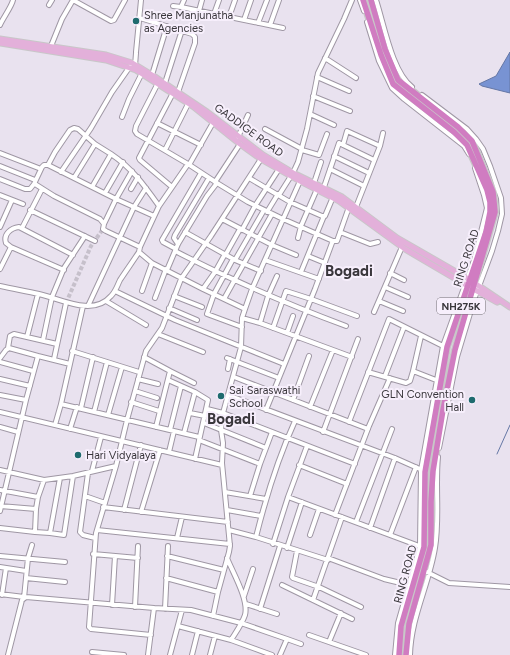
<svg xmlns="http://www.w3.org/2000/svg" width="510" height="655" viewBox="0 0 510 655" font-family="Figtree,sans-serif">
<rect width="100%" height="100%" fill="#e9e2ef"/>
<path fill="#7893d3" stroke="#6577a5" d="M510,52V93L482,86L479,84L496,76Z"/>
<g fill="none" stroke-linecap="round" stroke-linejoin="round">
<path stroke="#6577a5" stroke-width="1" d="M497,454L510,425"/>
<path stroke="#c6c0cb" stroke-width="4" stroke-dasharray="4 2" stroke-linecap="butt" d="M66,303L91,246L103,229"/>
<g stroke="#9f97a4" stroke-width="6">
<path id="minor" d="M360,0L364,11
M376,0C384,24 392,72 412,87
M49,5L52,0
M173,6L181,7L184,0
M181,7L283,28
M199,11L202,0
M214,14L219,0
M229,17L235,0
M140,18L192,34L195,37V43L178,92
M244,20L251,0
M367,22L379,61L392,88L404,99L464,146L469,154
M258,23L267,0
M0,25C3,18 12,6 13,0
M270,25L279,0
M51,46L62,19L73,0L111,21L114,20L125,0
M136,52L141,0
M325,58L356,78
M135,66L136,53
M152,75L167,26
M317,77L349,91
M158,83L136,126L135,131L137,134L188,164L217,183L248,202L283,219L333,241
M165,83L182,30
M422,95L467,129L476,139L483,149L490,166L501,198L502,214L498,231L492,251L475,297L457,357L439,448
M313,96L350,111
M310,114L334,125
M122,117L129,99L142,73
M157,123L201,145
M265,129L302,149
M238,137L248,115
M95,144L111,154
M343,145L347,131L380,146
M165,150L188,104
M302,150L319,155L327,134
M0,153L41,169
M334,156L369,173
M48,165L55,152L70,130L74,128L78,129L95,144L74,178
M189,165L214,121
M0,166L35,180
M330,169L364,186
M61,172L91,128L112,92L131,65
M292,175L298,162L307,129L318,73L344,19L352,0
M249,178L290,202L322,216H325L333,197
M0,179L25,189H30L34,184H35L54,196L100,219L104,224L103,229L106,231L140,247
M215,182L240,144
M314,183L321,162
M34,184L42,167L44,165H48L116,199L154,216
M92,187L111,154C132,168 144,185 159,206
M172,187L140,160L139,158L173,93
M324,187L339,143L374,160
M131,189L138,177
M105,193L123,162
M0,195L23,204
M279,195L291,176
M356,207L380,146L383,133
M30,210L95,241
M267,212L278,194
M222,219L272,245L296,255
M104,224L116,199L132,171
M0,227L12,200
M22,228L42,189
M242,230L255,206L279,169
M185,232L235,260L261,271
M340,232L370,244L378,242
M298,238L301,226L317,189
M178,244L174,238L175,235L209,178
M176,249L163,242L162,240L201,173
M175,251C231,280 287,304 346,326
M139,252L152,263L203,289L245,309
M226,254L240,229
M308,256L325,263
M233,259L214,294L207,314L242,327
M235,260L264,210
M265,260L319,279
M0,269L11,247
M64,270L11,247L6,243C3,234 11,228 19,227L73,255
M167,270L178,244L207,196L217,183
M301,272L324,216
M390,273L404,280
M0,286C13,289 26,291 39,294C61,299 93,317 111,296C116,291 117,286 120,280C126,271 133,261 139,252L140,247L159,206L188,164
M385,287L408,297
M203,289L215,272L225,254
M115,291L175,320L284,364
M142,291L152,263
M174,296L202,307
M155,298L166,269
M224,299L234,281L272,214
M106,301L146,325
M379,301L403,311
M83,306L61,404L199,437
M88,306L134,207L146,188
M169,308L197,320
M374,312L402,247
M242,318L260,323L352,357
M260,323L268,296L277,276
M273,328L286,291L311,299L357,316
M287,333L293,316
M158,334L203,352
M27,337L38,294
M43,340L52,297L64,268L85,236
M8,348L10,336L14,334L57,344
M72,351L139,372
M144,357L170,371L156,427
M0,358L6,350L9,348L38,356
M227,358L279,378
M54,359L66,303
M0,362L33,371
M228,369L230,359
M170,371L194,383
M413,371L421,336
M368,372L406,383L410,381L413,371L436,380
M385,376L404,327
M234,377L368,429
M0,379L30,386
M138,379L158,384
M168,380L195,392L208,400L195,459
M135,391L157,398
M0,395L26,400
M228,395L395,458L422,470
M293,400L309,356
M131,402L159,411
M310,407L333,350
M81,408L93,357
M207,409L223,413L355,464
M266,410L315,289L332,243L333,241H337L349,207
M0,412L222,465
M94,412L107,362
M190,413L205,416
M108,415L122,367
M349,422L389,319L443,346
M204,423L266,448
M55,425L61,404
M0,427L18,432
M70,429L77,407
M170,430L181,386
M323,432L358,339
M184,433L195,392
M199,440L260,464L272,432
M169,452L174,431
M299,465L347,484
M0,470L44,480L73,476L116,466
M92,471L101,437
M88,473L80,532L83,535L95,538
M0,490L38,497
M225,492L266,499
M85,496L105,503
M250,496L260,464
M288,497L422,547
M0,506L36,509L38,497L44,480
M103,507L228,522
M36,509L35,532L50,533L60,478
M124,510L141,445
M227,510L261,516
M0,511L26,400L38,356L70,364
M141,512L160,450
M335,515L369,426L390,378
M356,522L392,429
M0,528L35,532
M370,528L395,458
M97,530L230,544
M229,530L256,537C266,497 278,458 295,421
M50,533L64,535L73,476
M310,535L319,509
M390,535L416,467
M256,537L328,560
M177,538L182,517
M273,544L288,497L307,446
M287,548L302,502
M297,551L292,577L293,578L319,587L361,607
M93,554L138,558
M0,556L65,562
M167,556L224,570
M227,558C233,573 249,600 245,615C242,624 236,632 231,640
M328,558L384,579L409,585
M0,567L26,571
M427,572L449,583L510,587
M26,578L65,582
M166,578L218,592
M282,585L352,619
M0,594L24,597
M2,595L6,568
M244,596L253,569
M24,598L28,558L32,545
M313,600L342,517
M246,604L277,614
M112,605L115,556
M135,607L138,546
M165,609L168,546
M260,609L280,546
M213,616L218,592L229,552L230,546L222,463L223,443L221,430L223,413L241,347L242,318L245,309L252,289L300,181
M178,626L231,640L272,655
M151,635L91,629L89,627L96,533L116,466L127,420L146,351L162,328L181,279L211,236L261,159
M309,635L366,655
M287,639L301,644
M329,642L341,613
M92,652L124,655
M8,655L22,600L26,597L154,608L191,610L241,623L287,639L280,655
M148,655L154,608
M170,655L182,610
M192,655L198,631
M210,655L215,636
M395,655L398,623L420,546L421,470L443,346L474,260L487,208L484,195L475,168
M410,655C411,617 429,585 435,548C440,518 435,487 438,457"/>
</g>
<g stroke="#c8c7c8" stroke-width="7">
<path id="major" d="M0,39L106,55L132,63L155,77L207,112L263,155L293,173L342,197L397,238L470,280L510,307
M0,43L106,60L136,70L194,107L240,144L261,159L300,181L339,201L405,249L468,286L497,302"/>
</g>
<g stroke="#c8c7c8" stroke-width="8">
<path id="highway" d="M363,0L381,55L393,84L454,132L467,145L487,190L490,202V212L486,232L447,347L425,472L424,547L401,626L399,655
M371,0L385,49L398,80L458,127L472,141L493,192L495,212L455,350L443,410L433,471L431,502V545L409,624L406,655"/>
</g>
<use href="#minor" stroke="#fff" stroke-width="4"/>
<use href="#major" stroke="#e3b0da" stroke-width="5"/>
<use href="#highway" stroke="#d07cc1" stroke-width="5.5"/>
</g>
<g fill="#1e6b6e" stroke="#f7effc" stroke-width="1.5">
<circle cx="136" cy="21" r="4"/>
<circle cx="221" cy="396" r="4"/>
<circle cx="472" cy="400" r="4"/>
<circle cx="78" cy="455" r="4"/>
</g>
<g text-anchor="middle" stroke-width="4" stroke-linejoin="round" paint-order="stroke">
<rect fill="#f7effc" stroke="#726e75" stroke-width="1" x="437" y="298" width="48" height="16" rx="3"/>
<g font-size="10" font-weight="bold" fill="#39363b">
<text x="461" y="310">NH275K</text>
</g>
<g font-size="11" fill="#39363b" stroke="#f7effc" text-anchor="start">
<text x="144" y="19">Shree Manjunatha<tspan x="144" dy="13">as Agencies</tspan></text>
<text x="229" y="394">Sai Saraswathi<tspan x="229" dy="13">School</tspan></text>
<text x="464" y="398" text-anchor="end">GLN Convention<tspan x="464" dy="13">Hall</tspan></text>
<text x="86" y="459">Hari Vidyalaya</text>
</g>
<g font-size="11" fill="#39363b" stroke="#f7effc">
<text transform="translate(249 130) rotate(36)" y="4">GADDIGE ROAD</text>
<text transform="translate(466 258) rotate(-72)" y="4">RING ROAD</text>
<text transform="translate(405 574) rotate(-75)" y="4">RING ROAD</text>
</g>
<g font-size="15" font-weight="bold" fill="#39363b" stroke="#f7effc">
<text x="349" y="276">Bogadi</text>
<text x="231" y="424">Bogadi</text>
</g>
</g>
</svg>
